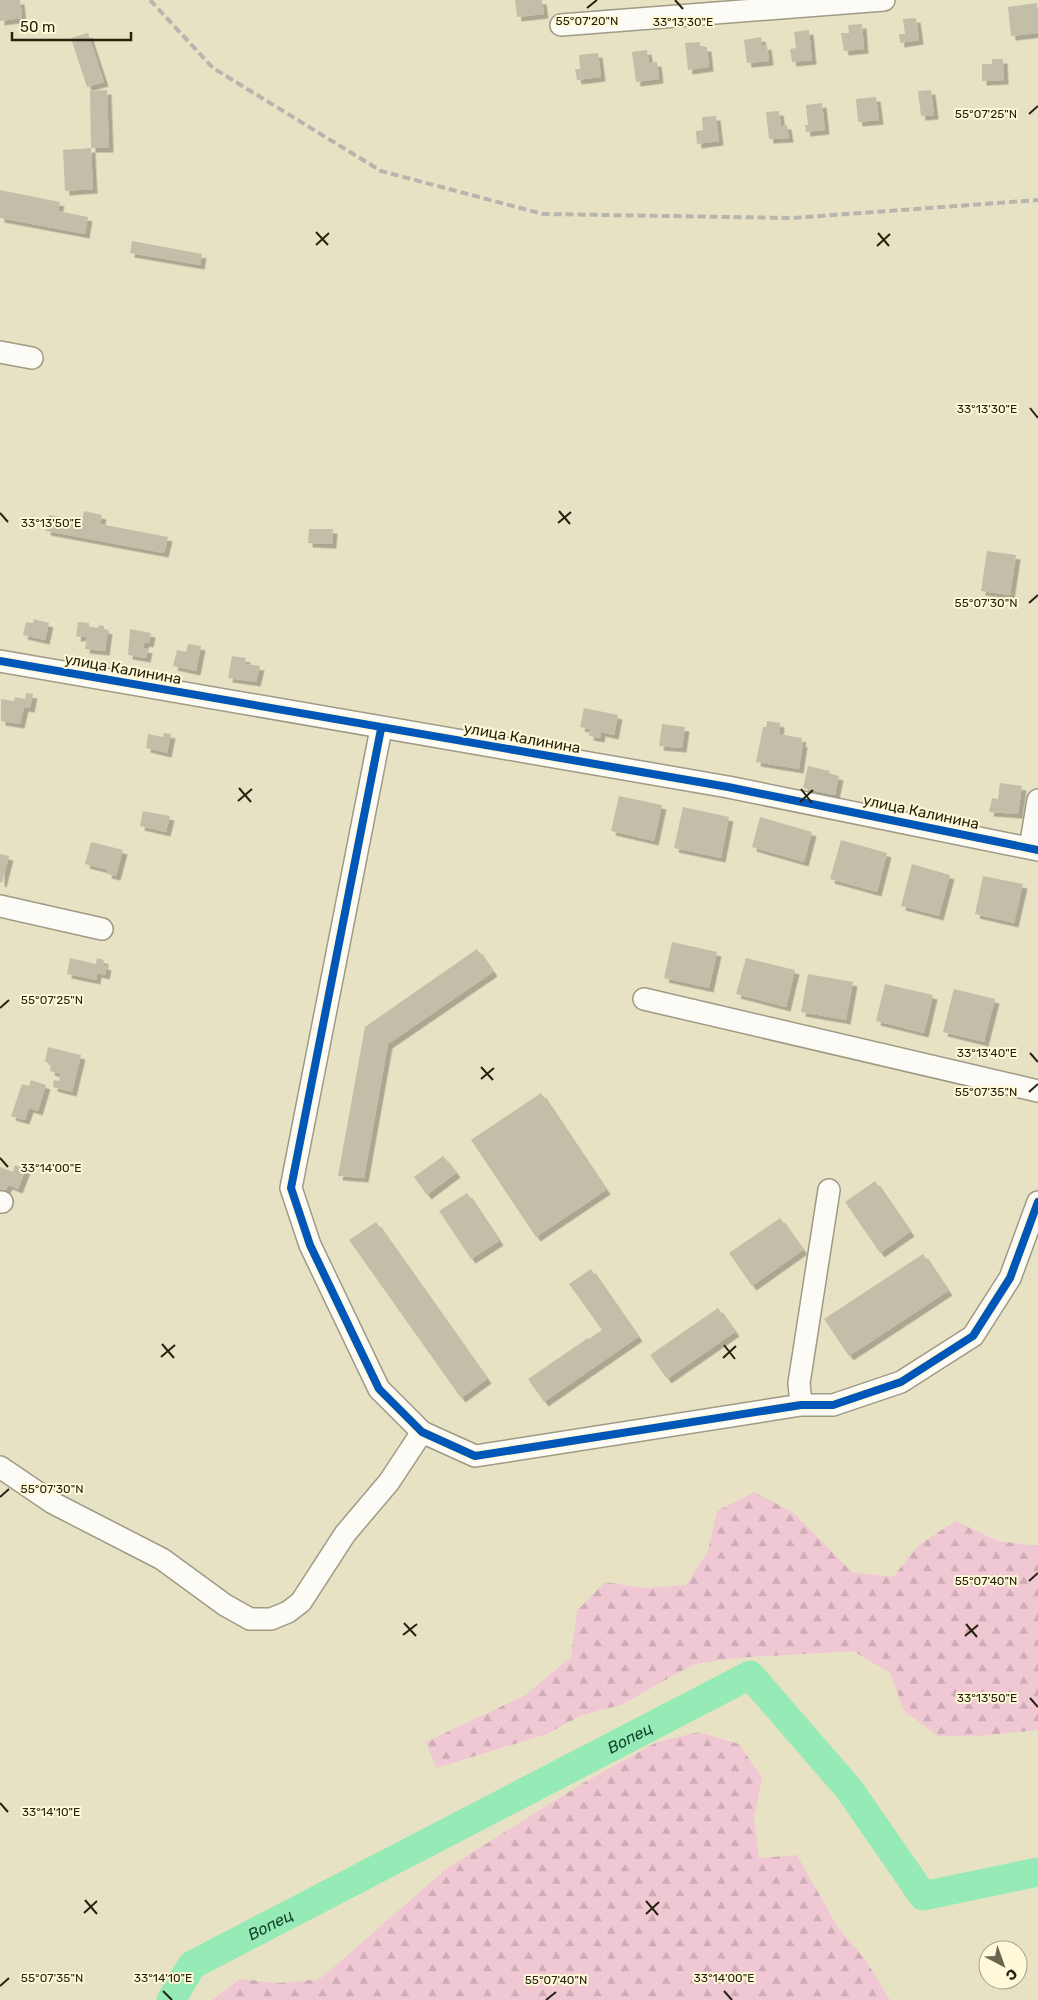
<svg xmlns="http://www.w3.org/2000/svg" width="1038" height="2000" viewBox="0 0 1038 2000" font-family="Rubik,sans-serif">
<defs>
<pattern id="forest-firs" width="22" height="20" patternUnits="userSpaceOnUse" patternTransform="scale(1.25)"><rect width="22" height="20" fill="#f0c8d4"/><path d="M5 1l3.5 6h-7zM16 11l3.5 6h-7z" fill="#ceacb5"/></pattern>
<filter id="shadow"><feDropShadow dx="4.5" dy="4.5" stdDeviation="0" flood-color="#0004"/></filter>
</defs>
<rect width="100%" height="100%" fill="#e8e2c5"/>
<path fill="url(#forest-firs)" d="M754,1492L794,1513L852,1572L893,1577L918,1546L955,1521L998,1541L1038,1546V1730L979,1736H938L904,1711L890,1673L853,1651L736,1658L694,1664L621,1705L582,1715L547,1734L436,1768L426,1742L524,1696L571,1657L577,1611L605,1582L645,1588L686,1585L708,1551L717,1511Z
M699,1732L739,1744L762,1778L754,1818L759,1858L797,1855L838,1928L865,1959L890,2000H212L240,1979L280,1983L320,1979L446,1869L583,1783L657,1742Z"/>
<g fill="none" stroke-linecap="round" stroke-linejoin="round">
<path stroke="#96eab5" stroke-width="29" id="s1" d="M171,2000L192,1965L750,1675L849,1789L923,1896L1038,1872"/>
</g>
<path fill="#c2bea7" filter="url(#shadow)" d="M0,0H20L22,18L0,21Z
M515,0H542L544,14L517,17Z
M1037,3L1038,33L1011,36L1008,7Z
M916,18L919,40L900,43L899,34H905L903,19Z
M862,24L864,49L844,51L841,33H849L848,25Z
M809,30L812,60L792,62L790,49L796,48L794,32Z
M88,33L104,82L87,87L71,38Z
M761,37L762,46L767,45L769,61L747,63L744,40Z
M700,42V47H707L709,67L688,70L685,43Z
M647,50L649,63L657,62L659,79L636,82L632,52Z
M598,53L601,77L577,80L575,69H580L579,55Z
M992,59H1003L1004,80L982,81V64H992Z
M107,90L109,148H91L90,91Z
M931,90L934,115L921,116L918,91Z
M876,97L879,120L858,122L856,99Z
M822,103L825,130L806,132L805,125H808L806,105Z
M779,111L781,125H787L789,138L769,139L766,112Z
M716,116L719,141L697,144L696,131L703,130L702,117Z
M91,148L93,189L65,191L63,150Z
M0,190L60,202L58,211L88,217L85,234L0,218Z
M132,241L202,254L200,265L130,253Z
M84,511L102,515L100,524L168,537L164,553L46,531L49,515L82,521Z
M309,529H333L332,544L308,543Z
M987,551L1016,555L1010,595L981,591Z
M34,619L49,623L45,640L23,635L26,622L33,623Z
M78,622L89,623V627L98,628L99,625L104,626V629L108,630L105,651L85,649L87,636L76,637Z
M130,629L151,633L149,643L145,642L143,648L148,649L146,658L128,655Z
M188,644L201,646L196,671L173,666L177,650L186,652Z
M232,656L246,658L245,664L260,666L256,682L228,678Z
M26,693L33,694L30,708L24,707L20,724L1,721V699L14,701L15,697L25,699Z
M584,708L618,715L614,735L601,732L600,738L589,736L590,729L580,727Z
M767,721L780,723L779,734L802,738L801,742L803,743L799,769L756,762L763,727H766Z
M662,724L685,727L682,748L659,746Z
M164,733L171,734L167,753L146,748L148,734L163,737Z
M808,766L830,771L829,773L839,776L835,795L803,788Z
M1000,783L1022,786L1018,814L989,812L992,798L998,799Z
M619,796L662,805L654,841L611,831Z
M683,807L729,817L721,858L674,848Z
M143,811L170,816L166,832L140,826Z
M760,817L812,832L804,862L752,847Z
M841,840L887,853L877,892L830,879Z
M91,842L123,850L116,876L107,874L108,870L85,864Z
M0,854L9,856L2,883L0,882Z
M912,864L950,875L939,916L901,906Z
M983,876L1023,884L1014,923L975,914Z
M672,942L717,952L709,988L664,978Z
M477,949L493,972L388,1044L364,1178L338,1176L365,1027Z
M70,958L96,964L97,958L104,960L103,965L107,966L105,975L97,973L96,980L67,974Z
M746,958L795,970L786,1007L736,994Z
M808,974L853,982L846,1020L801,1012Z
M885,984L933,995L924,1033L876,1021Z
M954,989L995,999L984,1042L943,1032Z
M48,1047L81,1055L72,1092L53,1087L54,1080L59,1081L61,1074L50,1071L51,1066L45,1061Z
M31,1080L46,1085L38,1111L29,1108L25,1120L11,1116L22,1084L29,1086Z
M541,1093L606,1190L536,1237L471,1140Z
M443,1156L456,1173L427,1195L414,1177Z
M15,1165L26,1169L18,1189L8,1185L4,1194L0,1193V1167L13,1172Z
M875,1181L910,1232L880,1253L845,1202Z
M467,1193L499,1241L471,1259L439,1211Z
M780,1218L803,1250L752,1286L729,1253Z
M376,1222L487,1379L461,1398L349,1240Z
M923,1254L948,1291L849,1356L824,1319Z
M591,1269L638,1337L544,1402L528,1379L588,1338L589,1339L602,1330L569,1284Z
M718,1308L735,1332L667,1379L650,1355Z"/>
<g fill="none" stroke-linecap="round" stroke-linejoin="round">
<g stroke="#9e9a84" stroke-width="24">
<path id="minor" d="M561,25L884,0
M0,352L32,358
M0,661L728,787L1038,850
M381,729L291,1188L310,1245L379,1389L422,1432L475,1456L801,1405H833L901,1382L973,1336L1010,1278L1038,1202
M1030,848L1038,800
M0,906L102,929
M644,999L1038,1091
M0,1202H2
M801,1405L799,1383L829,1190
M0,1467L53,1503L162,1559L225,1605L250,1619H271L288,1612L301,1602L345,1534L389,1482L422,1432"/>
</g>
<use href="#minor" stroke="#fcfbf6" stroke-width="21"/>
<path stroke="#b6b5ae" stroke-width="4" stroke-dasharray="8 4" stroke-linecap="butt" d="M150,0L213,68L381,171L543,214L793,218L1038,200"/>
<g stroke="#fff9d9" stroke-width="11">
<path id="cycleway" d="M0,661L728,787L1038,850
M381,729L291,1188L310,1245L379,1389L422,1432L475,1456L801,1405H833L901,1382L973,1336L1010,1278L1038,1202"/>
</g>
<use href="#cycleway" stroke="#0057b8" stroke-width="8"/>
</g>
<path fill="none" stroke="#26220e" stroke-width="2" d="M675,0L683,9M587,8L597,0M1029,114L1038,106M316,232L328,245M878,233L889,246M316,245L329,233M877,246L890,234M1030,408L1038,418M559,511L570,524M0,513L8,522M558,523L571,512M1029,603L1038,595M239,788L251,802M801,789L812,803M238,801L252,789M800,802L813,790M0,1008L9,1000M1030,1053L1038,1062M481,1067L493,1080M481,1079L494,1068M1029,1092L1038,1084M0,1158L8,1167M162,1344L174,1358M724,1345L735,1359M161,1357L175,1345M723,1358L736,1346M0,1497L9,1489M1029,1581L1038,1573M404,1623L416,1636M966,1624L977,1637M403,1635L417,1624M965,1636L978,1625M1030,1698L1038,1707M0,1803L8,1812M85,1900L97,1914M646,1901L658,1915M84,1913L97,1901M646,1914L659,1902M0,1986L9,1978M163,1991L172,2000M724,1991L732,2000M546,2000L556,1992"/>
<g text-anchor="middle" stroke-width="4" stroke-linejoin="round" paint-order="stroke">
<g font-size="15" fill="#26220e" stroke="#fff9d9">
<text transform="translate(123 669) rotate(10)" y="5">улица Калинина</text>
<text transform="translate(522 738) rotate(10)" y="5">улица Калинина</text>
<text transform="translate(921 812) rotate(12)" y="5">улица Калинина</text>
</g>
<g font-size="16" font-style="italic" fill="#12452d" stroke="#fff9d9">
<text dy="6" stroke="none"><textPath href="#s1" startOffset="534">Вопец</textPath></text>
<text dy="6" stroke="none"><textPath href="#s1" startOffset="129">Вопец</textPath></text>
</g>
</g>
<g font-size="12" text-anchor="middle" fill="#26220e" stroke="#fff9d9" stroke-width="4" stroke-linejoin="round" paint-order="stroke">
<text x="587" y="25">55°07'20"N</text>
<text x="683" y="26">33°13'30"E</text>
<text x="986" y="118">55°07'25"N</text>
<text x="987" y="413">33°13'30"E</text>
<text x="51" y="527">33°13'50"E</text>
<text x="986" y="607">55°07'30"N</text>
<text x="52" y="1004">55°07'25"N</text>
<text x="987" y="1057">33°13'40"E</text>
<text x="986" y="1096">55°07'35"N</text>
<text x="51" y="1172">33°14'00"E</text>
<text x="52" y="1493">55°07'30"N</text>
<text x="986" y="1585">55°07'40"N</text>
<text x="987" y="1702">33°13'50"E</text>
<text x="51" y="1816">33°14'10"E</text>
<text x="52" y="1982">55°07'35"N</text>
<text x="163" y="1982">33°14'10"E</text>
<text x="724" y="1982">33°14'00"E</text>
<text x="556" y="1984">55°07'40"N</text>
</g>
<g transform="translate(1003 1965) rotate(139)"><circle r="24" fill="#fff9d9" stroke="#a8a388"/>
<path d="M0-4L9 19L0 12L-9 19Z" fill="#6a654e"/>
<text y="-8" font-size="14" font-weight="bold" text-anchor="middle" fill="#26220e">С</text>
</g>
<path d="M12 32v8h119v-8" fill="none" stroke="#26220e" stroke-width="2.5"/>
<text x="20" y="32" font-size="15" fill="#26220e" stroke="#fff9d9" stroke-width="4" paint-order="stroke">50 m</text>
</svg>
